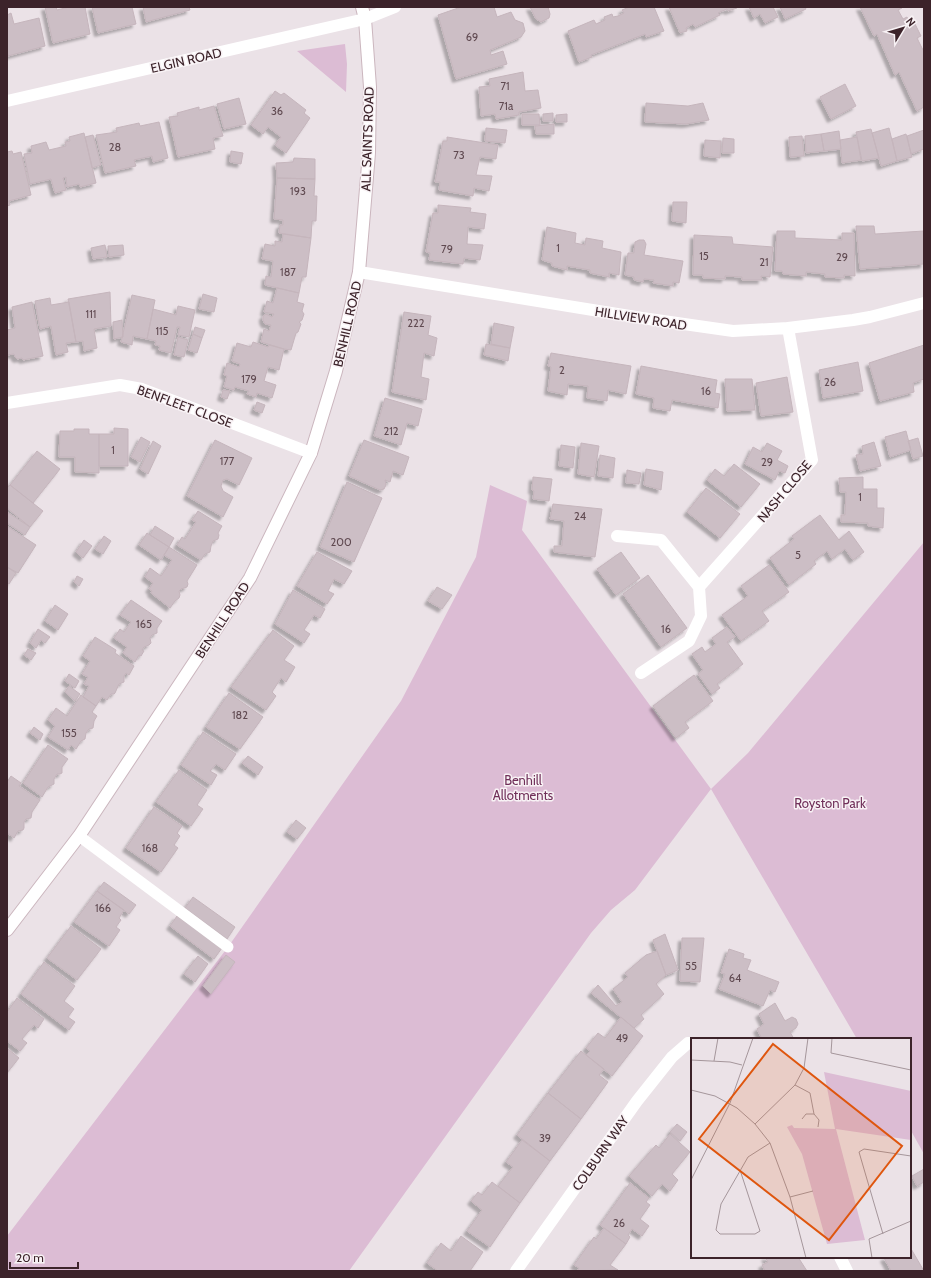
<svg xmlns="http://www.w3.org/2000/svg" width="931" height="1278" viewBox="0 0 931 1278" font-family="Cabin,sans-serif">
<defs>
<filter id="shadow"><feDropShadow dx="-3.5" dy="3.5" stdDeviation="1" flood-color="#0004"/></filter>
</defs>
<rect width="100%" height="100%" fill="#ebe2e7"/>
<path fill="#dcbcd4" d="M345,44L347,64L346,92L297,51Z
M490,485L527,501L522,530L711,789L748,753L924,542V1154L910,1129V1039H857L711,789L635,890L611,910L591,933L349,1271H7V1236L228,947L401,701L476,557Z"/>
<path fill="#ccbec5" stroke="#c5b5bc" filter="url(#shadow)" d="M45,7H56L57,10L69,7H85L90,34L53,43Z
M92,7H132L136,24L98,33Z
M143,7H189L190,10L146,22Z
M461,7H494L497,17L511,12L515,20L523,23L525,31L521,37L490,50L491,55L503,51L507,64L456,79L438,15Z
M530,7H548L550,14L549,18L541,22L536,19Z
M629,7H654L664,31L646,37L645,34L591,55L592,57L579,62L568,31L594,20L596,24L605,20L604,17L612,14L613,17L618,16L624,13L622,10Z
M669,7H737V8L728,11L727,9L718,13L720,15L695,27L693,24L686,28L687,31L680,33Z
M749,7H774H773L778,17L765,23L760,14L754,18Z
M780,7H805L806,9L785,19Z
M860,7H901L902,8L898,10L903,19L907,17L911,26L915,24L921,36L917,38L923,50L924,49V107L917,111L899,72L895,75L877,34L874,36Z
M11,13L14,24L39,18L45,46L8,56L7,50V15Z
M523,72L525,91L538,90L541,108L519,112V115L496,119L495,114L481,116L479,87L490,86L489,79Z
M845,84L856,106L831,119L820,97Z
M275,91L281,95L284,93L306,110L304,113L310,118L286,153L275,145L281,137L268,127L263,134L251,125Z
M239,98L246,124L224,129L217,104Z
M646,103L688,106L703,103L709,120L686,124L645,122Z
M214,106L223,136L213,138L215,149L178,157L169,117L178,116L177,113L199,107V110Z
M553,113V121H543V114Z
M522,114H539L540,125H522Z
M567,114V122H556V115Z
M159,122L168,158L153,162L152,156L134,160L136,166L105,173L96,135L117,132L116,128L139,123L140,126Z
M554,124V134H536L535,126Z
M486,128L507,130L505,143L485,141Z
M889,128L897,161L881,166L872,133Z
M871,129L879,158L862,161L856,132Z
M924,130V149L911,154L907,136Z
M839,131L841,149L824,151L821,134Z
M84,133L96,183L80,187L79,184L67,187L66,177L63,178L66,190L55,193L51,179L30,184L24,154L32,153L31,146L46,142L49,150L66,146L65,142L70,141L69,137Z
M821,134L824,151L806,153L805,136Z
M906,134L912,157L897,161L892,139Z
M93,135L101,165L92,168L85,137Z
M802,136L804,156L790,157L789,137Z
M447,137L498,145L496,159L480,157L476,175L492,176L489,191L474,188L473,196L439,190L440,182H435L443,141H447Z
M857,137L861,160L842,163L840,140Z
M723,138L734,139V153H722Z
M705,140L721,141L720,158L704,156Z
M12,151L13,154L21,152L31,195L9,201L10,205L7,206V152Z
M231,151L243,153L241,164L230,162Z
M294,158L315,159V179L277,178L276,163L293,162Z
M277,178L315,179L314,196H317L316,221H312L311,238L279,233L280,225H283V220L274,219Z
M673,202H687L686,223L672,221Z
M438,205L471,208L470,212L486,214L484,229L468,227L467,244L483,245L480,260L464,258L463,264L429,260L430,253L426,252L433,213H438Z
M856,226H874L875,234L924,231V264L860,269Z
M547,227L576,233L575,243L585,245L586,238L603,241L602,248L621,252L619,275L609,273V277L590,273V270L567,266V270L552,266V263L542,260Z
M777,231H795V238L842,240V233H854L855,276L844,275V278L825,277V274L806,272V276L783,274L782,271H775Z
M283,234L311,238L306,277H302L299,293L265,285L266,276L271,277L273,261L262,259L265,244L275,246V241L282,242Z
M694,235L732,237L733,244L773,247L770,277L761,276L762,280H742V277L725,276V279L703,278V275H693Z
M639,240H644L646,244L644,255L683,261L679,283L673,282V286L653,283L654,280L644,279L643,282L634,280V277L625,275L628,253H634L635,242Z
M105,245L107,257L93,259L91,248Z
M123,245L124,255L109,257L108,246Z
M277,288L299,293L297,302L304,304L302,311L304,314L302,320L299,322L301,324L298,332L296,333L291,350L284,349L261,342L264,329L269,331L271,325L265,324L263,320V316L266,314L272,317L274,314L264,312L267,301L273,303Z
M110,292L111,326L94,329L97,348L84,351L83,341L76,342L68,299Z
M203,294L217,298L214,312L199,309Z
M132,295L155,300L147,339L133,336L132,345L121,342Z
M50,298L51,305L69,302L76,342L66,343L68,352L56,355L51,326L40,329L35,301Z
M32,302L43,356L23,360L22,358L17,359L15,357L14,354L7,355V330L15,328L12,307Z
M178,306L195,310L189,337L178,335L180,327H177L171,353L159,350L160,346L155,345L156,341L147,339L153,309L176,315Z
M404,312L431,316L428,335L437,338L434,356L424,353L421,377L429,379L426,400L392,392Z
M122,320L123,337L114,339L113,322Z
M494,323L514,327L510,348L491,344Z
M195,327L205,330L202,338L193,334Z
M193,334L202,338L197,353L188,350Z
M178,337L188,340L184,357L174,355Z
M253,342L268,347L269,345L284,349L279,370L268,367L264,381L276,385L272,398L257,393L256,397L247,394L249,391L235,387L234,390L224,387L227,376L224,375L227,363L239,367L240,364L232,361L237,343L251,347Z
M486,344L510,348L508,361L484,355Z
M924,345V379L913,383L914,392L880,401L869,363Z
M551,353L631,366L626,394L608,390L607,401L587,398L588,386L568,384L567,395L548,391L551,367L548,366Z
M858,362L863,391L823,398L819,370Z
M641,366L717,380L715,393L720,394L718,408L672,400L670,411L653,408L654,398L636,394Z
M787,377L793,412L761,416L756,383Z
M725,379H752L755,410L727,411Z
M223,390L230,391L227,399L221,397Z
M385,398L422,409L418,426L407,423L401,445L374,436Z
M257,402L265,405L262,413L254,410Z
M114,428L128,429V466H99V434H114Z
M74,429H89V434H99V473L75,472V457H59L60,431H74Z
M906,431L911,450L890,457L885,437Z
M141,437L150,442L140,462L131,457Z
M918,438L923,456L913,459L908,441Z
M215,440L252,458L239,485L227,479L223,480L221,486L223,491L233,497L223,517L187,496Z
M364,440L409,457L403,475L393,471L390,482L385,480L386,485L384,489L380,490L349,476Z
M153,441L161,446L148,474L140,469Z
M874,442L881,466L860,471L856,455L863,454L862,446Z
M581,443L599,446L594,477L578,474Z
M767,443L782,451L777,460L788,466L785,473L779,471L775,480L745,464L753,447L762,452Z
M561,445L575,447L573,468L559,466Z
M37,451L60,469L33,503L10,485Z
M600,455L615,458L613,478L598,476Z
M734,464L760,484L741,507L707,480L715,469L724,476Z
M646,469L663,472L661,490L644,485Z
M627,470L641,473L639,484L626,483Z
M533,477L552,479L549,501L533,499L534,491L532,490Z
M863,477V489H877V508H884L883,528L868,526V523L841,522V515H845L846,492H840L839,478Z
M347,482L382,498L354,562L320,547Z
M10,485L43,511L30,527L7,508V488Z
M706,488L740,514L720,538L687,512Z
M553,504L602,509L595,557L554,552V546H562L564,521L550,519Z
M198,511L222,526L218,533L219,535L218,539L213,541L211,546L210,552L205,554L201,560L177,545L182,537L185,539L196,522L192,520Z
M7,512L30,527L25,535L7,523Z
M820,515L839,540L849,531L864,552L853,560L845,549L832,559L827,551L814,561L816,564L789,585L770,558L794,539L792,536Z
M7,526L36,545L18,573L7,567Z
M155,526L174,538L169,547L150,535Z
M147,533L169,547L161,560L139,545Z
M104,536L111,541L103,554L95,549Z
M84,540L92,546L83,558L76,552Z
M169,547L197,565L187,581L188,584L187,587L181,589L179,591L180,595L179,598L175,601L170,608L151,593L152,591L149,589L153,583L145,577L150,568L161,576L172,560L164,555Z
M317,552L352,571L344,584L334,579L328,591L334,594L327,604L297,586Z
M621,552L640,578L616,595L597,569Z
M769,565L789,592L762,611L769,621L741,641L722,615L748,596L741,586Z
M7,567L16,573L9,584L7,583Z
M648,575L687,628L661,647L623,594Z
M77,576L83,579L79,586L74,582Z
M437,587L452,595L442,609L428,601Z
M293,590L325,609L320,618L314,615L304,630L310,634L304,643L275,624Z
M131,600L162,621L157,628V633L152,635L150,638L151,643L149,645L144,647L142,650L144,651L141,656L139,655L135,662L123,653L127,647L114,638L120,629L124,632L131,622L120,615Z
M55,605L68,614L58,630L45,621Z
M727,627L735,637L727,642L743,664L717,684L720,688L712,694L698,674L703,670L692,654L702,647L705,652L716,644L712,638Z
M38,629L50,637L45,643L41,640L36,648L30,643Z
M273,630L294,646L284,660L295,667L286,682L281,678L272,692L276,696L266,710L231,687Z
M95,637L116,650L115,653L134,666L129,675L126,673L124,676V682L119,684L115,693L114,694H111L107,700L102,697L96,706L83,697L89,686L84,684L88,677L82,674L90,661L83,656Z
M28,649L36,653L31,660L24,655Z
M69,674L79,681L75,688L65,681Z
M694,675L713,701L685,722L689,728L676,738L653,706Z
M69,686L80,694L75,701L65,692Z
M229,693L263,717L240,749L206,727Z
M81,695L96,706L92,712L97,716L94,721L93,728L89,729L86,733L85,739L81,741L76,749L71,745L68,750L48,737L55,726L48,720L56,708L67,716Z
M34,727L43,734L40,740L30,733Z
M203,732L236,754L225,770L216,764L210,771L217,775L211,785L181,765Z
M48,745L68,759L62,767V773L60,774H57L54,779V784L48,787L42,797L23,783Z
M248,756L263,767L258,775L242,763Z
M179,770L207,790L197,805L203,809L191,826L156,802Z
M11,776L21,783L19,786L40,800L32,812L31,818L26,819L24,822V828L23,830L18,831L14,838L7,833V782Z
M154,807L182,826L177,833L180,836L174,845L178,848L161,872L126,848Z
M296,820L306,828L297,839L287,832Z
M104,882L136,905L129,914L97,891Z
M97,891L124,910L119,918L121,920L116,927L120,930L109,946L74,922Z
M193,897L235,927L227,939L185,908Z
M177,916L222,948L214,959L170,926Z
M71,926L101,949L77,980L47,958Z
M665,934L678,970L666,975L653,940Z
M682,938H704L700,982L680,981Z
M729,949L744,954L743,958L751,960L747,970L779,982L775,992L770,990L763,1006L719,989L725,974L721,973Z
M657,951L666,975L656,984L664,994L641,1015L644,1019L634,1028L591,993L598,985L616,1006L622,1002L613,989L628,977L625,973L646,955Z
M226,955L235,962L211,994L203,986Z
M198,956L208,964L195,982L184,974Z
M44,962L75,986L64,1001L74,1009L68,1017L75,1022L69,1030L21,994Z
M17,998L44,1019L38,1028L34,1025L22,1039L27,1043L20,1051L7,1041V1012Z
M775,1003L785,1021L792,1017L796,1019L798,1024L796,1028L790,1032L794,1039H762L757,1029L764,1024L759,1014Z
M621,1017L643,1036L612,1076L586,1055L590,1051L586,1048L598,1033L605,1038Z
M7,1048L19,1058L7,1073Z
M581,1051L604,1069L599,1075L608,1082L581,1119L548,1093Z
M548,1093L581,1119L550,1161L517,1135Z
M677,1124L687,1132L680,1141L670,1132Z
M670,1134L690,1152L672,1174L678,1180L670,1191L662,1184L652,1196L629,1176L656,1145L659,1148Z
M522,1140L550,1161L520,1203L498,1186L513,1167L506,1162Z
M924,1169V1182L917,1186L912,1176Z
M492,1182L520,1203L490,1247L467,1231L482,1210L471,1201L478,1192L482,1195Z
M630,1183L649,1198L646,1202L650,1205L640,1219L649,1226L642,1236L632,1229L628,1235L630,1237L626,1244L600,1225Z
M604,1228L626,1244L610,1265L618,1270L577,1271L579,1268L574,1265L594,1237L596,1239Z
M461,1236L483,1252L470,1271H438L427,1263L441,1243L451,1251Z
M910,1247L924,1271H891L884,1258L886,1257H910Z
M765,1257H798L807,1271H765L762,1265L768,1262Z"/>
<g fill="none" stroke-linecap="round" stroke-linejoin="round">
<g stroke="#cbb6be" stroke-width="14">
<path id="secondary" d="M7,930L79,836L250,578L311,453L336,371L359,272L369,153L370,87L365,19L362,7"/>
</g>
<path stroke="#fff" stroke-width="11" d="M79,836L228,947"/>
<path stroke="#fff" stroke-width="12" d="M7,101L365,19L395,7
M359,272L642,318L733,331L788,328L853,320L870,317L924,303
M7,403L120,385L142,389L311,453
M617,536L661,540L699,587
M641,673L689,641L701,616L699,587L812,460L788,328
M840,1257L847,1271
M516,1271L637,1101L672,1057L688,1043H692"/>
<use href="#secondary" stroke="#fff" stroke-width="12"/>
</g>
<g text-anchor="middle" stroke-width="3" stroke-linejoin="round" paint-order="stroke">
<g font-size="11" fill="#604a51">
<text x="472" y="41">69</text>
<text x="505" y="90">71</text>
<text x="506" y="110">71a</text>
<text x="277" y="115">36</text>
<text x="115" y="151">28</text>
<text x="459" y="159">73</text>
<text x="298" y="195">193</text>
<text x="558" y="252">1</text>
<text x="447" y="253">79</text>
<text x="704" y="260">15</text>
<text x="842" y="261">29</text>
<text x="764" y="266">21</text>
<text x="288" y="276">187</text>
<text x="91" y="318">111</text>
<text x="416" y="327">222</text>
<text x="162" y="335">115</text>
<text x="562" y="374">2</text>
<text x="249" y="383">179</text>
<text x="830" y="386">26</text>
<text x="706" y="395">16</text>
<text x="391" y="435">212</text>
<text x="113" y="454">1</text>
<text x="227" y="465">177</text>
<text x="767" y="466">29</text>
<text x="860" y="501">1</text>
<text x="580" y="520">24</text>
<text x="341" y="546">200</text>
<text x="798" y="559">5</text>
<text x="144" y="628">165</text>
<text x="666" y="633">16</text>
<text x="240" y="719">182</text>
<text x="69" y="737">155</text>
<text x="150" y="852">168</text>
<text x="103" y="912">166</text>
<text x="691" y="970">55</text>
<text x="735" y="982">64</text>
<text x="622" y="1042">49</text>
<text x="545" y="1142">39</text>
<text x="619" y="1227">26</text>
</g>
<g font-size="13" fill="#3c232a" stroke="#f8f2f5">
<text transform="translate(186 60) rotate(-13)" y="5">ELGIN ROAD</text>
<text transform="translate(367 139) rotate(-88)" y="5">ALL SAINTS ROAD</text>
<text transform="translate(641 318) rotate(9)" y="5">HILLVIEW ROAD</text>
<text transform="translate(347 324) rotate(-77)" y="5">BENHILL ROAD</text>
<text transform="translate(185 406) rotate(20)" y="5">BENFLEET CLOSE</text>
<text transform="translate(784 491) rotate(-50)" y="5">NASH CLOSE</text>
<text transform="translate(222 620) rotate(-57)" y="5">BENHILL ROAD</text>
<text transform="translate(600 1153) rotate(-55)" y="5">COLBURN WAY</text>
</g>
<g font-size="13" fill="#702f59" stroke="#f8f2f5">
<text x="523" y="785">Benhill<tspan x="523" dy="15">Allotments</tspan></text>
<text x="830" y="808">Royston Park</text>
</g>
</g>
<g transform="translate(691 1038)">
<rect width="220" height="220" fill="#ebe2e7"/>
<path d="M133,34L220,53V102L145,91L174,202L136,206L111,116L96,89L101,87L103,90L144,91Z" fill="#dcbcd4"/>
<path fill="none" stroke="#a5969b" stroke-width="1" d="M141,0L140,15L220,32M0,22L39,24L51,27M23,23L27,0M104,47L119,55L123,76L128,82L127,89M0,52L24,58L46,70L64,86L79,105L99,159L115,220M111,81L115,76H123M64,86L104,47L113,30L117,0M49,132L69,193L64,196H29L25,192L30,166L57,119L79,105M0,142L39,65L62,0M99,159L122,153M192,196L168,114L173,111L220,118M181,220L178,201L220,183"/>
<path fill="#df560e" fill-opacity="0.15" stroke="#df560e" stroke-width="2" d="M82,6L211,108L138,202L8,101Z"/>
<rect width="220" height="220" fill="none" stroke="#3c232a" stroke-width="2"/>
</g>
<rect width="931" height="1278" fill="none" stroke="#3c232a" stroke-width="16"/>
<g transform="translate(903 28) rotate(52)" stroke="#f8f2f5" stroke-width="3" paint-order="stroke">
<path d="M0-3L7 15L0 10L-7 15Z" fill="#3c232a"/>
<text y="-6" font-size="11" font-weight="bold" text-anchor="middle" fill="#3c232a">N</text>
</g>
<path d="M10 1262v6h68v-6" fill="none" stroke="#3c232a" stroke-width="2"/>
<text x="16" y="1262" font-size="12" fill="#3c232a" stroke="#f8f2f5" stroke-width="3" paint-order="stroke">20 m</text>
</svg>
